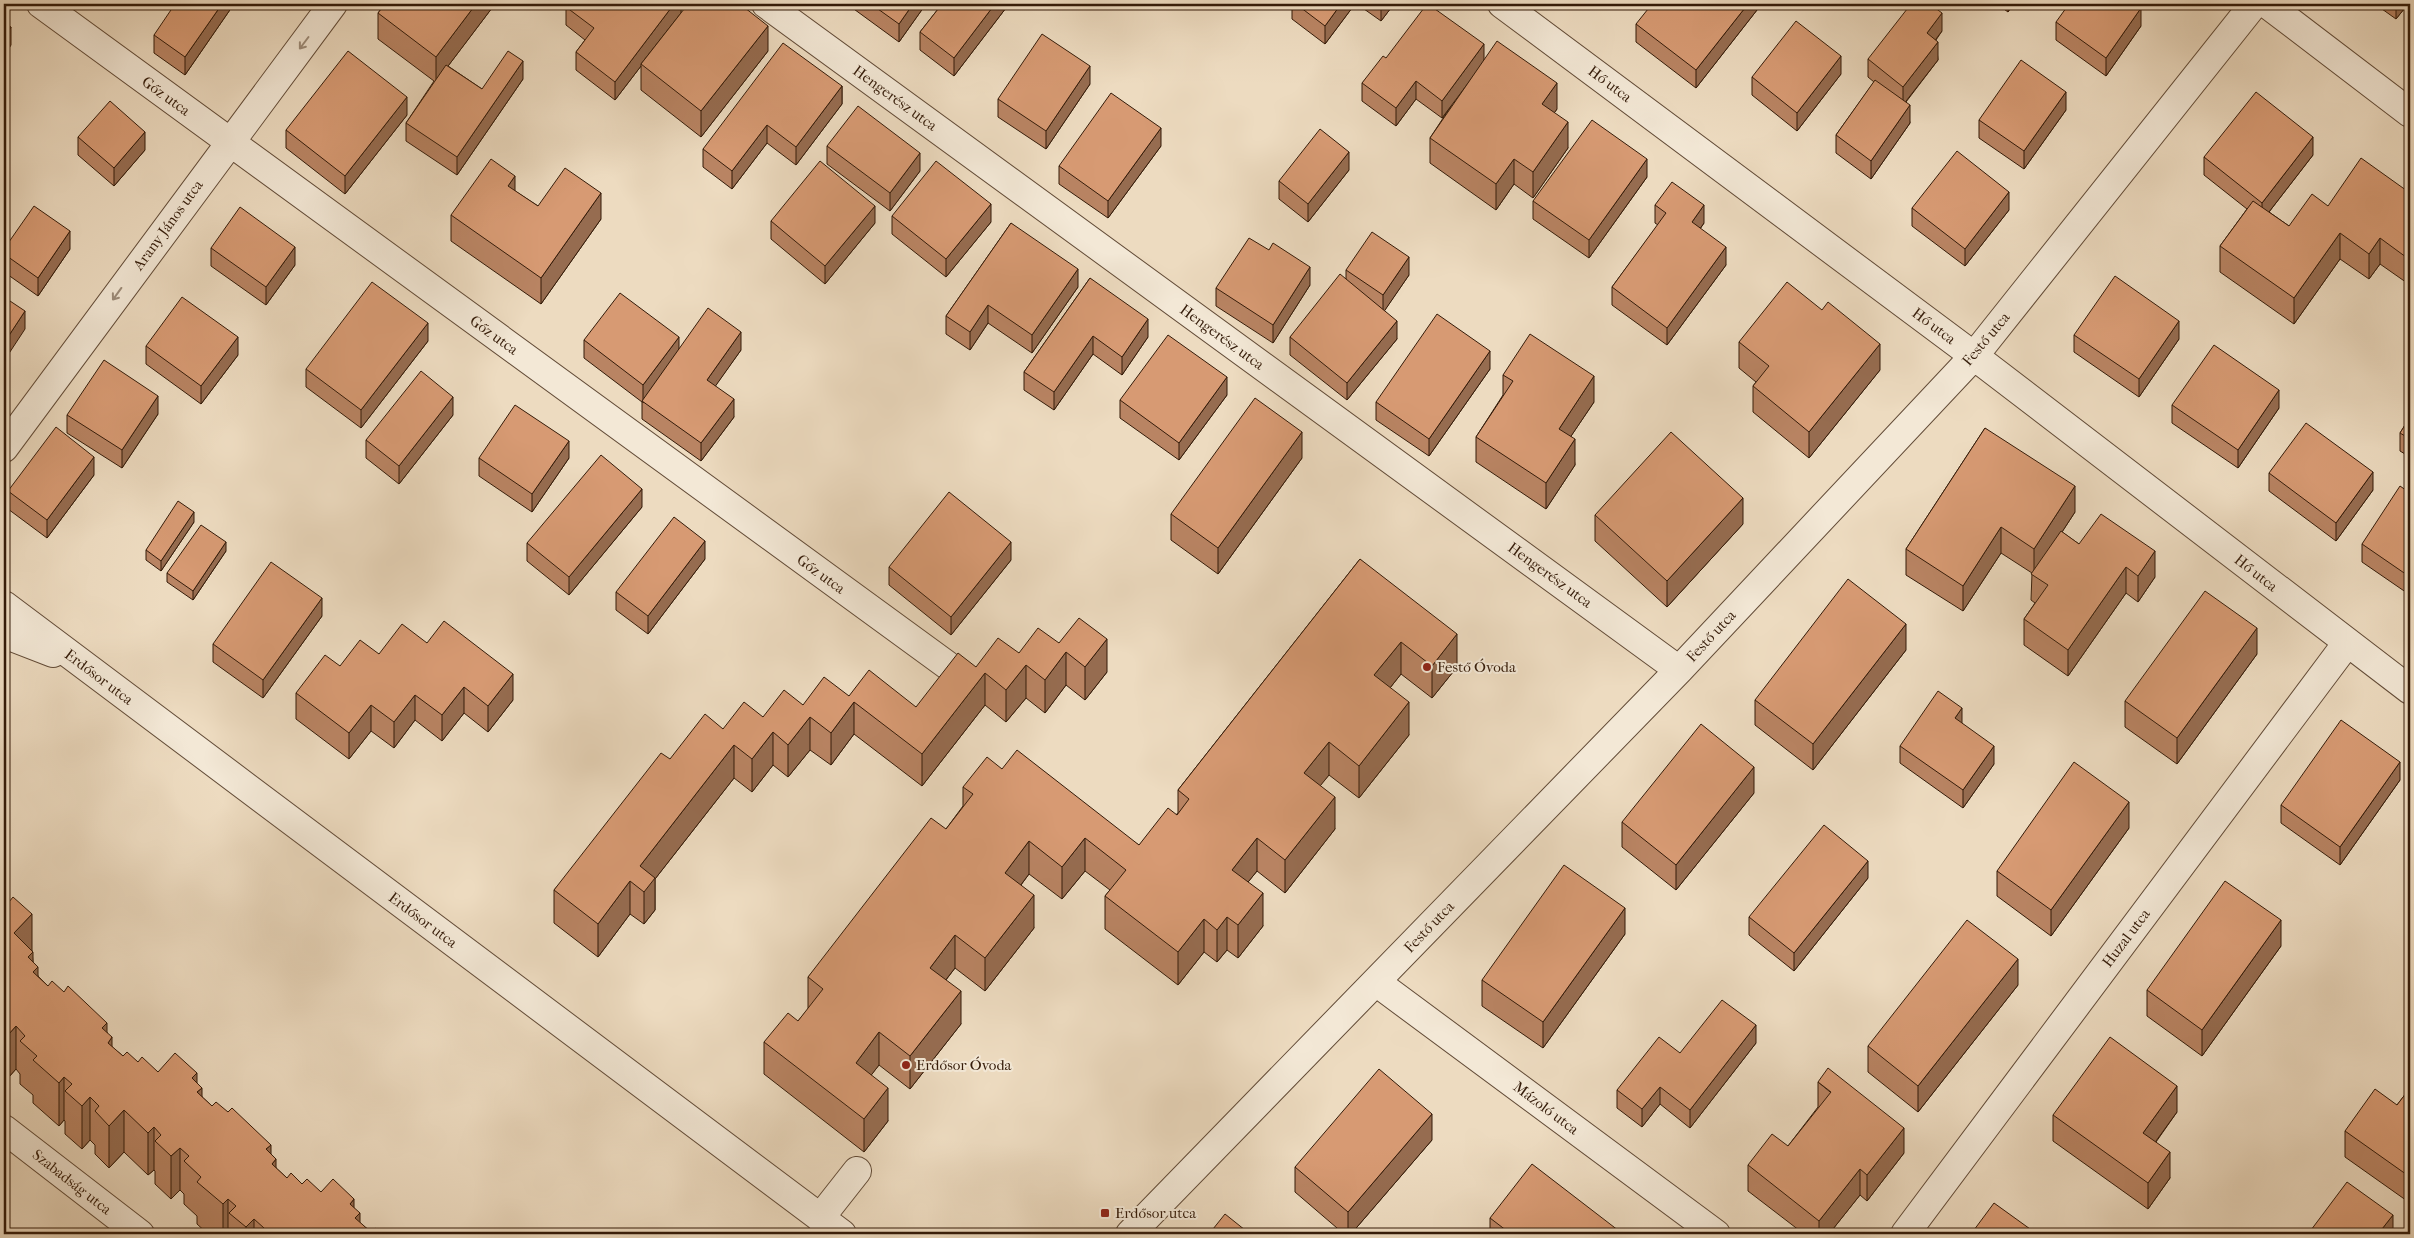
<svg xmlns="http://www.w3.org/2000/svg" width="2414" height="1238" viewBox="0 0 2414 1238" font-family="'IM FELL French Canon',serif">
<rect width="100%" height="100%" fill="#eddbc0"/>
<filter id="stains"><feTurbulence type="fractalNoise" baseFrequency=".004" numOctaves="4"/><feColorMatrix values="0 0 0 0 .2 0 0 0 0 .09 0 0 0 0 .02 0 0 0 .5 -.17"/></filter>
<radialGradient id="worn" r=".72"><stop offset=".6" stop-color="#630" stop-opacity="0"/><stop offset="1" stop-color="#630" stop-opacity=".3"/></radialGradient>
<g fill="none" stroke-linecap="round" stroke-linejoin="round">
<g stroke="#624b37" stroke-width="30">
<path id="minor" d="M41,4L947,665
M766,4L1679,670
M1502,4L1974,356L2410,690
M2267,4L2410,113
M4,448L333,4
M4,605L842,1234
M4,634L53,653
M1376,982L1716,1234
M4,1129L140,1234
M820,1218L857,1171
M1130,1234L1679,670L1974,356L2254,4
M1905,1234L2347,643"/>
</g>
<use href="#minor" stroke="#f3e8d6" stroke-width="28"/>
</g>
<path fill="#b98463" stroke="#341b09" d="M234,4L185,75L154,53V35Z
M385,4H495L448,66L482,89L523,79L457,175L406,141V123L434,81L378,39V13Z
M681,4V13L768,51L701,137L641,90V66L615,100L576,70V52L585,40L566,25V7Z
M847,4H926L899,42Z
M942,4H1009L954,76L920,50V32Z
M1292,4H1355L1325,44L1292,19Z
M1357,4H1394L1381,21Z
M1757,4V10L1696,88L1636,42V24Z
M1997,4H2013L2008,12Z
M2375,4H2408L2396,19Z
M2056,22L2141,26L2106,76L2056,40Z
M1942,31L1936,40L1938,60L1906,102L1910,123L1871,179L1836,153V135L1874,82L1868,77V59Z
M1386,58L1484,60L1557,109L1554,113L1568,148L1533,198L1514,184L1496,210L1430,163V138L1451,106L1442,118L1416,99L1396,126L1362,101V83Z
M1841,74L1797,131L1752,95V77Z
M1090,84L1046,149L998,117V99Z
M842,86V104L796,165L767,143L732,189L703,167V149Z
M2066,110L2024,169L1979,138V120Z
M407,115L345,194L286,148V130Z
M78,137L145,150L114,186L78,155Z
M827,146L920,171L890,211L827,164Z
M1161,146L1108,218L1059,184V166Z
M2313,155L2269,212L2289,226L2328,206L2410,193V285L2380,264L2369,279L2340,259L2294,324L2220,272V246L2247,209L2204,175V157Z
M1349,170L1308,222L1279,199V181Z
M1647,177L1589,258L1533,219V201Z
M515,191L538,206L601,219L541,304L451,241V215Z
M1655,205L1704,223L1700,229L1726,265L1667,345L1612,305V287L1658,225L1655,223Z
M1912,208L2009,210L1965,266L1912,226Z
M892,216L991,222L946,277L892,234Z
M771,221L875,223L825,284L771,239Z
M1011,223L1078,287L1032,353L988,323L970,350L946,334V316Z
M211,248L295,265L266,305L211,266Z
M4,249H70L38,296L4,272Z
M1346,270L1409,275L1384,311L1397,339L1347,400L1290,355V337L1346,280Z
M1090,278L1148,337L1122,375L1093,354L1054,410L1024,390V372Z
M1310,285L1273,343L1216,306V288Z
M2074,335L2179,339L2139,397L2074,352Z
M584,340L679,349L741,350L715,386L734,417L701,461L642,419V402L584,358Z
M428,341L361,428L306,387V369Z
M1739,342L1880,370L1809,458L1753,412V386L1756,382L1739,368Z
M146,346L238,355L201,404L146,364Z
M1490,369L1429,456L1376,420V402Z
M1503,375L1594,402L1571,436L1575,465L1546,509L1476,462V437L1503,395Z
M1227,395L1179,460L1120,418V400Z
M2172,405L2279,408L2238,468L2172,423Z
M158,414L122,468L67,433V415Z
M453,415L399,484L366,458V440Z
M2410,417V457L2400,451V433Z
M1985,428L2075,512L2062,532L2079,544L2155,577L2138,602L2126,593L2068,676L2024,645V619L2035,603L2031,600L2032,573L2001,553L1963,611L1906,575V549Z
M479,458H569L532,512L479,476Z
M1302,458L1218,574L1171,540V514Z
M2269,473L2373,490L2336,541L2269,491Z
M94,475L47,538L8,509V491Z
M2410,493V595L2362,562V544Z
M642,507L569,595L527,561V543Z
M1595,515L1743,524L1667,607L1595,541Z
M194,522L161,571L146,560V550Z
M226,551L193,600L167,582V573Z
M705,559L648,634L616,610V592Z
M1360,559L1457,667L1432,698L1401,674L1390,688L1409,735L1359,798L1329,775L1320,785L1335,829L1285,893L1257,871L1248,882L1263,926L1238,958L1227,950L1217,962L1204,952L1178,985L1105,929V896L1110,890L1085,871L1062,899L1029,874L1021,885L1034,928L985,991L955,968L946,980L961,1024L910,1089L879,1065L871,1075L888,1121L864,1152L764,1074V1042L798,1021L808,1009V977L946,829L963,806V787L1002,769L1139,845L1178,813V790Z
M1011,560L951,635L889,585V567Z
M322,616L263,698L213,662V644Z
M427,643L513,700L488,732L464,713L442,741L415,720L394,748L371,731L349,759L296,719V693L340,666L379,654Z
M1059,643L1107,672L1085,700L1066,685L1045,713L1026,698L1006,722L985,705L922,786L854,734L831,765L810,750L788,777L773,765L752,792L734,778L655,879V910L644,924L630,914L598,957L554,923V890L670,759L723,729L803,705L849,696L916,707L976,667L1019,653Z
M1906,650L1813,770L1755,725V700Z
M2257,654L2177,764L2125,727V701Z
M1962,723L1994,764L1963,808L1900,763V746Z
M2400,780L2340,865L2281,823V805Z
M1754,793L1676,890L1622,847V822Z
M2129,828L2051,936L1997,896V871Z
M1868,878L1794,971L1749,935V917Z
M4,897L32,951L33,962L38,976L48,986L107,1032L112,1047L123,1056L138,1062L158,1072L197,1083L202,1097L212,1106L271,1154L276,1168L287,1178L302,1184L354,1208L360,1223L371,1232L382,1234H208L197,1224V1216L184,1204V1194L180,1190L171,1199L155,1184V1171L154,1170L148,1175L124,1152L109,1168L95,1154V1145L90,1140L82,1149L65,1134V1121L64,1120L59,1126L33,1103V1095L20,1084V1074L16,1069L8,1078L4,1075Z
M1625,934L1543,1048L1482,1006V980Z
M2281,946L2202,1056L2147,1016V990Z
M2018,985L1918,1112L1868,1072V1046Z
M1756,1043L1690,1128L1660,1104L1642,1127L1617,1108V1090L1680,1053Z
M1818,1082L1904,1153L1867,1201L1860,1195L1829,1234H1804L1748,1191V1165L1788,1146L1818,1107Z
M2410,1088V1203L2345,1157V1131L2397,1105Z
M2177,1112L2156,1142L2170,1178L2148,1209L2053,1141V1115Z
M1432,1140L1351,1234H1344L1295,1192V1167Z
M1490,1218L1623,1234H1490Z"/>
<path fill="#966c50" stroke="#341b09" d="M222,4H234L185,75V57Z
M476,4H495L436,82V57Z
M674,4H681V13L641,64V66L615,100V82Z
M913,4H926L899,42V24Z
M995,4H1009L954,76V58Z
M1341,4H1355L1325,44V26Z
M1381,4H1394L1381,21Z
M1748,4H1757V10L1696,88V70Z
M2008,4H2013L2008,12Z
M2396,4H2408L2396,19Z
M2141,8V26L2106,76V58Z
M1942,13V31L1927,51V33Z
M768,26V51L701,137V111Z
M11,27V45L4,57V39Z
M1938,42V60L1903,105V87Z
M1484,44V62L1442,118V101Z
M1841,56V74L1797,131V113Z
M523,61V79L457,175V157Z
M1090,66V84L1046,149V131Z
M1416,81V99L1396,126V108Z
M1557,83V109L1542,130V104Z
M842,86V104L796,165V147Z
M2066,92V110L2024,169V151Z
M407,97V115L345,194V176Z
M1910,105V123L1871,179V161Z
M1568,122V148L1533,198V172Z
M767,125V143L732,189V171Z
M1161,128V146L1108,218V201Z
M145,132V150L114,186V168Z
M2313,137V155L2262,221V203Z
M1349,152V170L1308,222V204Z
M920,153V171L890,211V193Z
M1514,159V184L1496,210V184Z
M1647,159V177L1589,258V240Z
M515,176V202L508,186Z
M2009,192V210L1965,266V249Z
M601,193V219L541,304V278Z
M991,204V222L946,277V259Z
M1704,205V223L1692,240V222Z
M875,206V223L825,284V266Z
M70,231V249L38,296V278Z
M2340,233V259L2294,324V298Z
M2380,238V264L2369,279V254Z
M295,247V265L266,305V287Z
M1726,247V265L1667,345V328Z
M1409,257V275L1383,313V295Z
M1310,267V285L1273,343V325Z
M1078,269V287L1032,353V335Z
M988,305V323L970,350V332Z
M25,311V329L4,361V343Z
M1148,319V337L1122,375V357Z
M1397,321V339L1347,400V383Z
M2179,321V339L2139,397V379Z
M428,323V341L361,428V410Z
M741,332V350L707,398V380Z
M1093,336V354L1054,410V392Z
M238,337V355L201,404V386Z
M679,337V355L643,403V385Z
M1880,344V370L1809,458V432Z
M1490,351V369L1429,456V439Z
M1594,376V402L1559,454V429Z
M1227,377V395L1179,460V443Z
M2279,390V408L2238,468V450Z
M158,396V414L122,468V450Z
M453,397V415L399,484V466Z
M734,399V417L701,461V443Z
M1302,432V458L1218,574V548Z
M1575,439V465L1546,509V483Z
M569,441V458L532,512V494Z
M94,457V475L47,538V520Z
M2373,472V490L2336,541V523Z
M2075,486V512L2034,575V549Z
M642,489V507L569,595V577Z
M1743,498V524L1667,607V581Z
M194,512V522L161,571V561Z
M2001,527V553L1963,611V586Z
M705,541V559L648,634V616Z
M226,542V551L193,600V591Z
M1011,542V560L951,635V617Z
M2155,551V577L2138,602V576Z
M2126,567V593L2068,676V650Z
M322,598V616L263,698V680Z
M1906,624V650L1813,770V744Z
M2257,628V654L2177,764V738Z
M1457,634V667L1432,698V666Z
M1107,639V672L1085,700V667Z
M1401,642V674L1374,708V675Z
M1066,652V685L1045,713V680Z
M1026,665V698L1006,722V690Z
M985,673V705L922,786V754Z
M513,674V700L488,732V706Z
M464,687V713L442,741V715Z
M415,695V720L394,748V722Z
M854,702V734L831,765V733Z
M1409,702V735L1359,798V766Z
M371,705V731L349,759V733Z
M1962,708V726L1955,718Z
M810,717V750L788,777V745Z
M773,732V765L752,792V759Z
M1329,742V775L1304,806V773Z
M734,745V778L655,879V910L644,924V892L640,866Z
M1994,746V764L1963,808V790Z
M2400,762V780L2340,865V847Z
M1754,767V793L1676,890V865Z
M1335,797V829L1285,893V860Z
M2129,802V828L2051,936V910Z
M1085,838V871L1062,899V867Z
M1257,838V871L1232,902V870Z
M1029,841V874L1005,906V873Z
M1868,861V878L1794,971V953Z
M630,881V914L598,957V924Z
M1263,893V926L1238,958V925Z
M1034,895V928L985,991V958Z
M1625,908V934L1543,1048V1022Z
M32,914V953L33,952V995L14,933Z
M1227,917V950L1217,962V930Z
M1204,919V952L1178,985V952Z
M2281,920V946L2202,1056V1030Z
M955,935V968L930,1000V968Z
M2018,959V985L1918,1112V1086Z
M38,967V1009L33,972Z
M961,991V1024L910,1089V1056Z
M107,1023V1066L102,1028Z
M1756,1025V1043L1690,1128V1110Z
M16,1026V1069L8,1078V1035Z
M879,1032V1065L856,1095V1063Z
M112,1037V1080L108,1043Z
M197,1073V1116L192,1078Z
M64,1077V1120L59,1126V1083Z
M2177,1086V1112L2143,1159V1133Z
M1660,1087V1104L1642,1127V1109Z
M202,1088V1131L197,1092Z
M888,1088V1121L864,1152V1119Z
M90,1097V1140L82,1149V1106Z
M124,1110V1152L109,1168V1126Z
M1432,1114V1140L1351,1234H1348V1212Z
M154,1127V1170L148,1175V1133Z
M1904,1128V1153L1867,1201V1175Z
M271,1145V1187L266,1149Z
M180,1148V1190L171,1199V1156Z
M2170,1152V1178L2148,1209V1183Z
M276,1159V1202L272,1164Z
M1860,1169V1195L1829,1234H1819V1221Z
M228,1199V1234H223V1204Z
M354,1199V1234L350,1204Z
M360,1213V1234L355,1218Z
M2393,1215V1234H2378Z
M254,1219V1234H246V1227Z"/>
<path fill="#d79a73" stroke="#341b09" d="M175,4H222L185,57L154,35Z
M385,4H476L436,57L378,13Z
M568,4H674L615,82L576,52L594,28L566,7Z
M688,4H740L768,26L701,111L641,64Z
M871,4H913L899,24Z
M942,4H995L954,58L920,32Z
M1296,4H1341L1325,26Z
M1427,4H1428L1484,44L1442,101L1416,81L1396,108L1362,83L1383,56L1386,58Z
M1652,4H1748L1696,70L1636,24Z
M1911,4H1930L1942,13L1927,33L1938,42L1903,87L1868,59Z
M2069,4H2134L2141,8L2106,58L2056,22Z
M1796,21L1841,56L1797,113L1752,77Z
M4,22L11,27L4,39Z
M1042,34L1090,66L1046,131L998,99Z
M1497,41L1557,83L1542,104L1568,122L1533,172L1514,159L1496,184L1430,138Z
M783,43L842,86L796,147L767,125L732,171L703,149Z
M348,51L407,97L345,176L286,130Z
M508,51L523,61L457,157L406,123L446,65L482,89Z
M2021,60L2066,92L2024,151L1979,120Z
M1875,80L1910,105L1871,161L1836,135Z
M2256,92L2313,137L2262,203L2204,157Z
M1111,93L1161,128L1108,201L1059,166Z
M110,101L145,132L114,168L78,137Z
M858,106L920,153L890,193L827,146Z
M1592,120L1647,159L1589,240L1533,201Z
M1320,129L1349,152L1308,204L1279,181Z
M1957,151L2009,192L1965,249L1912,208Z
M2361,158L2410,193V260L2380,238L2369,254L2340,233L2294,298L2220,246L2253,201L2289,226L2312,194L2328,206Z
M491,159L515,176L508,186L538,206L565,168L601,193L541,278L451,215Z
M820,161L875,206L825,266L771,221Z
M936,161L991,204L946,259L892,216Z
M1672,182L1704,205L1692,222L1726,247L1667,328L1612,287L1666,213L1655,205Z
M34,206L70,231L38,278L4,254V249Z
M240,207L295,247L266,287L211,248Z
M1011,223L1078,269L1032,335L988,305L970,332L946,316Z
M1372,232L1409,257L1383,295L1346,270Z
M1249,238L1269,250L1273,243L1310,267L1273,325L1216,288Z
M1340,274L1397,321L1347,383L1290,337Z
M2115,276L2179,321L2139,379L2074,335Z
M1090,278L1148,319L1122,357L1093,336L1054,392L1024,372Z
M372,282L428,323L361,410L306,369Z
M1787,282L1822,310L1828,302L1880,344L1809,432L1753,386L1769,366L1739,342Z
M620,293L679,337L643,385L584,340Z
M4,297L25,311L4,343Z
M182,297L238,337L201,386L146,346Z
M708,308L741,332L707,380L734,399L701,443L642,401Z
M1437,314L1490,351L1429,439L1376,402Z
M1530,334L1594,376L1559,429L1575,439L1546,483L1476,437L1513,381L1503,375Z
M1168,335L1227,377L1179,443L1120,400Z
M2214,345L2279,390L2238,450L2172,405Z
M104,360L158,396L122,450L67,415Z
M421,371L453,397L399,466L366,440Z
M1255,398L1302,432L1218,548L1171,514Z
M515,405L569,441L532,494L479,458Z
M2410,417V439L2400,433Z
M2306,423L2373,472L2336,523L2269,473Z
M56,427L94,457L47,520L8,491Z
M1985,428L2075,486L2034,549L2001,527L1963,586L1906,549Z
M1671,432L1743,498L1667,581L1595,515Z
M601,455L642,489L569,577L527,543Z
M2400,486L2410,493V577L2362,544Z
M949,492L1011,542L951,617L889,567Z
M178,501L194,512L161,561L146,550Z
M2101,514L2155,551L2138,576L2126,567L2068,650L2024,619L2048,585L2031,574L2061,531L2079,544Z
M674,517L705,541L648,616L616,592Z
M201,525L226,542L193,591L167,573Z
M1360,559L1457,634L1432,666L1401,642L1374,675L1409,702L1359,766L1329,742L1304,773L1335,797L1285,860L1257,838L1232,870L1263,893L1238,925L1227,917L1217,930L1204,919L1178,952L1105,896L1126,870L1085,838L1062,867L1029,841L1005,873L1034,895L985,958L955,935L930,968L961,991L910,1056L879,1032L856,1063L888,1088L864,1119L764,1042L788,1013L798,1021L823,989L808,977L931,818L946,829L973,794L963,787L987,757L1002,769L1017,750L1139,845L1168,808L1177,815L1189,799L1178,790Z
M271,562L322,598L263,680L213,644Z
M1848,579L1906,624L1813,744L1755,700Z
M2205,591L2257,628L2177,738L2125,701Z
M1079,618L1107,639L1085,667L1066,652L1045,680L1026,665L1006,690L985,673L922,754L854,702L831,733L810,717L788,745L773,732L752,759L734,745L640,866L655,878L644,892L630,881L598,924L554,890L661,753L670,759L705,714L723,729L744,702L763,717L784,690L803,705L824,677L849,696L869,670L916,707L958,653L976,667L998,638L1019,653L1038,628L1059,643Z
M444,621L513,674L488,706L464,687L442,715L415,695L394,722L371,705L349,733L296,693L325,655L340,666L360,640L379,654L402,624L427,643Z
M1938,691L1962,708L1955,718L1994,746L1963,790L1900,746Z
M2341,720L2400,762L2340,847L2281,805Z
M1701,724L1754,767L1676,865L1622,822Z
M2074,762L2129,802L2051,910L1997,871Z
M1824,825L1868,861L1794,953L1749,917Z
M1564,865L1625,908L1543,1022L1482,980Z
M2225,881L2281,920L2202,1030L2147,990Z
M4,897L9,902L13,897L32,914L14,933L33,952L28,957L38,967L33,972L48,986L52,981L64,992L68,986L87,1004L107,1023L102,1028L112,1037L108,1043L123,1056L127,1052L138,1062L142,1057L158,1072L175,1053L197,1073L192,1078L202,1088L197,1092L212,1106L216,1102L228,1112L232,1108L271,1145L266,1149L276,1159L272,1164L287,1178L291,1173L302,1184L307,1179L321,1192L333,1179L354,1199L350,1204L360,1213L355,1218L371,1232L375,1228L382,1234H260L259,1233L264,1228L254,1219L246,1227L229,1213L236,1206L228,1199L223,1204L197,1182L201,1177L184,1161L189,1156L180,1148L171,1156L155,1141L161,1135L154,1127L148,1133L124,1110L109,1126L95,1111L99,1106L90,1097L82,1106L65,1091L72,1084L64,1077L59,1083L33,1060L37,1056L20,1041L25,1036L16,1026L8,1035L4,1032Z
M1967,920L2018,959L1918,1086L1868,1046Z
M1722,1000L1756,1025L1690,1110L1660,1087L1642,1109L1617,1090L1659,1037L1680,1053Z
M2110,1037L2177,1086L2143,1133L2170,1152L2148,1183L2053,1115Z
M1828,1068L1904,1128L1867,1175L1860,1169L1819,1221L1748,1165L1772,1134L1788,1146L1831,1092L1818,1082Z
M1379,1069L1432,1114L1348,1212L1295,1167Z
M2410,1088V1177L2345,1131L2375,1089L2397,1105Z
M1532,1164L1623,1234H1511L1490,1218Z
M2347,1182L2393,1215L2378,1234H2308Z
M1994,1203L2037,1234H1971Z
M1225,1214L1250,1234H1209Z
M2275,1229L2282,1234H2271Z"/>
<defs><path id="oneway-shaft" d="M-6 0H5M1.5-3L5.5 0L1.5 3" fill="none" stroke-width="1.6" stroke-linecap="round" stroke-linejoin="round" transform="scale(1.25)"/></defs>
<g stroke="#9d8c7a">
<use href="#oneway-shaft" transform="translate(304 43) rotate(127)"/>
<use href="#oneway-shaft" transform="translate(117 294) rotate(126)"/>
</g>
<g fill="#8f2418" stroke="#f3e8d6" stroke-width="2">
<circle cx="1427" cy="667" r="5"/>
<circle cx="906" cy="1065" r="5"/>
<rect x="1100" y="1208" width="10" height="10" rx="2.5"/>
</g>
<g text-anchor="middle" stroke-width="4" stroke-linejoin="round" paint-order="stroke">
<g font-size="15" fill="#341b09" stroke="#f3e8d6">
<text transform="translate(1610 84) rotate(37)" y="5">Hő utca</text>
<text transform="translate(166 96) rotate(36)" y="5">Gőz utca</text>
<text transform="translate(895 98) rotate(36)" y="5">Hengerész utca</text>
<text transform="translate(168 225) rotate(-54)" y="5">Arany János utca</text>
<text transform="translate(1934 326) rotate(37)" y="5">Hő utca</text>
<text transform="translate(494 335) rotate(36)" y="5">Gőz utca</text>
<text transform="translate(1222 337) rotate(36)" y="5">Hengerész utca</text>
<text transform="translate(1986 339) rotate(-50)" y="5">Festő utca</text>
<text transform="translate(2256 573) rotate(38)" y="5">Hő utca</text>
<text transform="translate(821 574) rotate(36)" y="5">Gőz utca</text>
<text transform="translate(1550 575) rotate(36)" y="5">Hengerész utca</text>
<text transform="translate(1711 636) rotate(-47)" y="5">Festő utca</text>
<text transform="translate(99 677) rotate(37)" y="5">Erdősor utca</text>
<text transform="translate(423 920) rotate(37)" y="5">Erdősor utca</text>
<text transform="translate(1429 927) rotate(-46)" y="5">Festő utca</text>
<text transform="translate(2126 938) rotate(-53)" y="5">Huzal utca</text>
<text transform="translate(1546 1108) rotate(37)" y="5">Mázoló utca</text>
<text transform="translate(72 1182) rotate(38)" y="5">Szabadság utca</text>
</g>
<g font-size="15" fill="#341b09" stroke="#f3e8d6" text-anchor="start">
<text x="1437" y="672">Festő Óvoda</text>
<text x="916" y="1070">Erdősor Óvoda</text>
<text x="1115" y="1218">Erdősor utca</text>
</g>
</g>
<rect width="2414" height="1238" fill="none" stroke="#eddbc0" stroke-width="20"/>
<rect x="5" y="5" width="2404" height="1228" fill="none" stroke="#341b09" stroke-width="2.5"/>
<rect x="10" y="10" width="2394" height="1218" fill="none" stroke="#341b09"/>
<rect width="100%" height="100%" filter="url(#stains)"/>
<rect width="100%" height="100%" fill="url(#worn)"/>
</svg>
